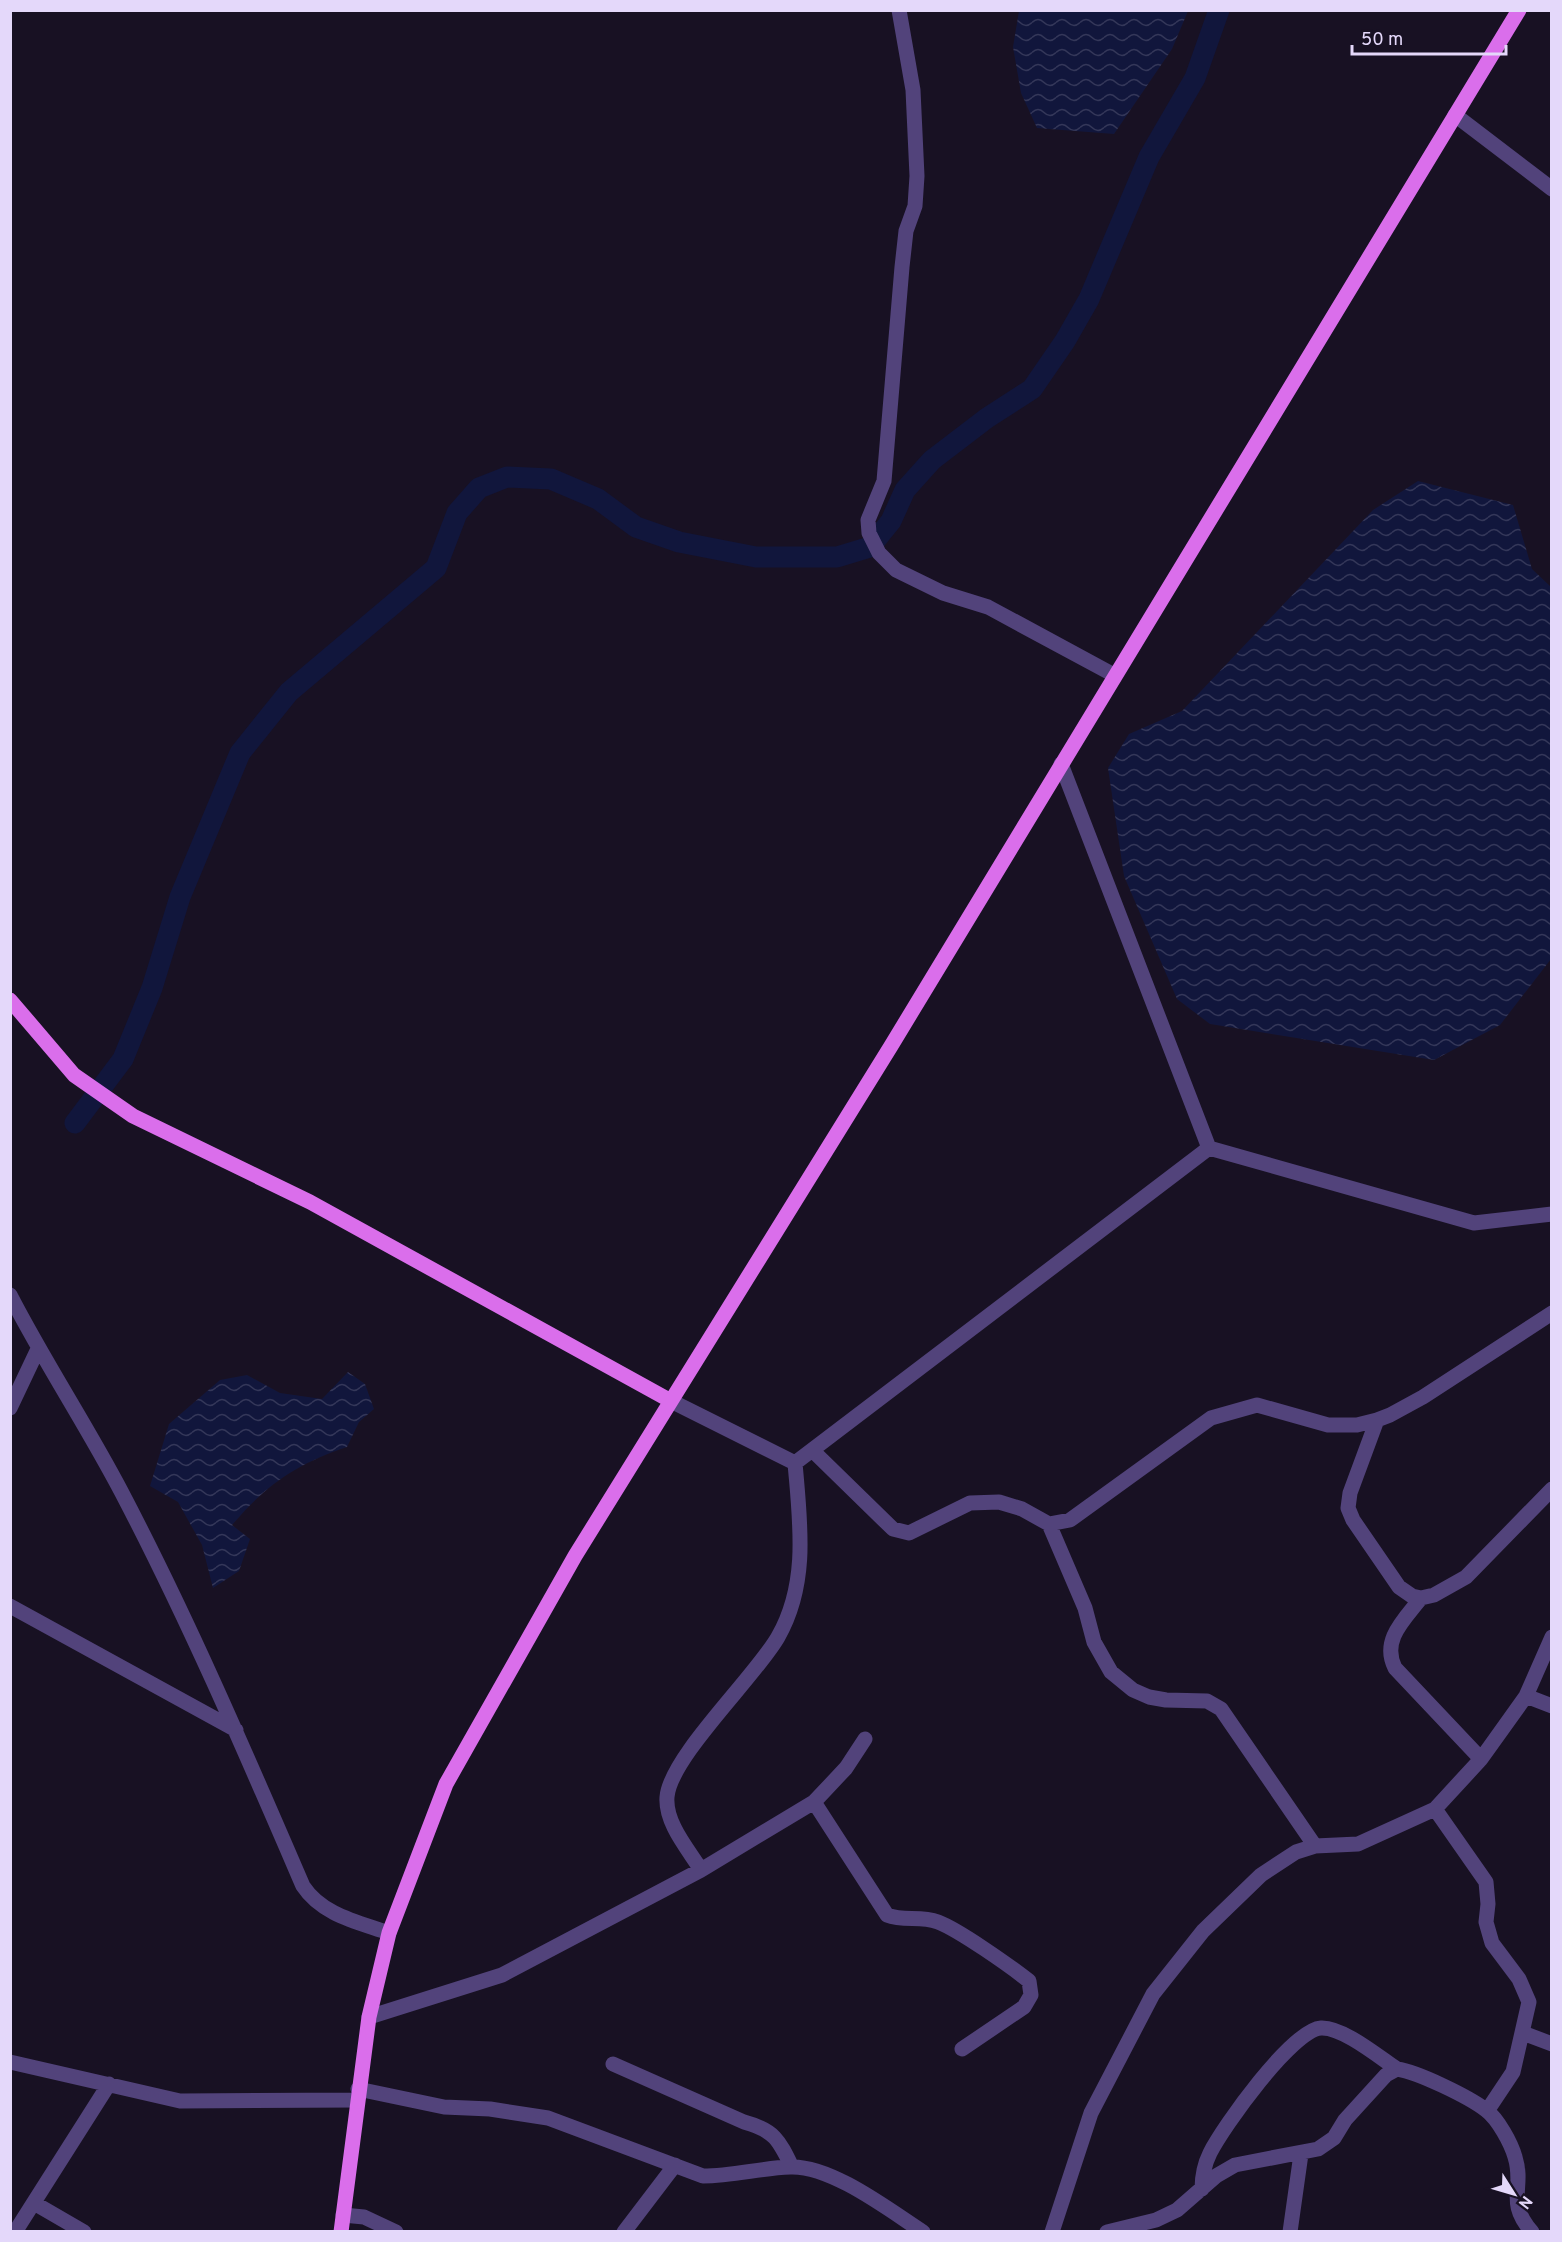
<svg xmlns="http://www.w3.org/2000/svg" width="1562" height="2242" viewBox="0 0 1562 2242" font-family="Overpass,sans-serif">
<defs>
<pattern id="water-waves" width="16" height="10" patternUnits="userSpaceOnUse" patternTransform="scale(1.5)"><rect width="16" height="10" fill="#11163c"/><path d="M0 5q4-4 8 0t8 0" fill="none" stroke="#343759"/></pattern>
</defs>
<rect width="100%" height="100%" fill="#181123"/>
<path fill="url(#water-waves)" d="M1019,11V10L1188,11L1172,49L1114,134L1037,128L1021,93L1013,47Z
M1418,481L1513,505L1532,569L1551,587V959L1500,1025L1434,1060L1210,1024L1177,999L1124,876L1108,768L1129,734L1182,711L1373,510Z
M348,1372L365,1384L374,1409L359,1422L347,1447C296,1464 266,1485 232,1525L250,1539L239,1571L213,1588L202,1545L178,1502L150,1486L169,1424L220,1380L247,1375L280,1393L322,1399Z"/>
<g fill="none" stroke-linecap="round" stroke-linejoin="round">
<path stroke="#11163c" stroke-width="21" d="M75,1123L123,1059L152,988L180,897L240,753L289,692L436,568L457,513L479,488L507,477L551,479L598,499L636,527L679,542L756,557H837L870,547L891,521L905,490L932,460L987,418L1032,389L1065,341L1089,299L1149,157L1195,78L1219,10"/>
<path stroke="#52437b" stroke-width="15" d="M899,10L913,90L917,176L915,206L906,231L902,267L884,481L868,520L869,533L879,553L896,570L943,593L988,607L1114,675
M1455,115L1552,189
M1061,764L1209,1148
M10,1295C45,1363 87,1426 122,1493C189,1621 246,1754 303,1886C322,1915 358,1922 389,1933
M671,1401L795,1463L1209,1148L1474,1223L1552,1214
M10,1408L38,1349
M1377,1420L1350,1493L1348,1508L1353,1520L1399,1587L1412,1596L1421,1598L1434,1595L1466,1577L1552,1489
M812,1450L893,1529L909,1533L970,1503L999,1502L1022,1509L1049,1524L1070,1520L1211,1418L1257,1405L1328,1425H1357L1377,1420L1390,1415L1423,1397L1552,1313
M1049,1524L1085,1608L1094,1642L1111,1672L1133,1690L1149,1697L1166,1700L1207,1701L1221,1709L1315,1846
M1421,1598C1404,1620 1381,1640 1395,1668L1481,1759
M10,1606L236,1730
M1526,1696L1552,1706
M814,1802L887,1915C904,1922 920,1915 938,1922C959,1930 1010,1966 1029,1981L1031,1995L1024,2007L962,2049
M1435,1809L1486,1882L1488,1904L1486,1922L1492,1943L1519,1979L1529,2002L1513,2072L1487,2111
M701,1870C688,1849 665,1823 667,1797C670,1757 756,1676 778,1637C809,1583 800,1522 795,1463
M369,2017L502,1975L701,1870L814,1802L846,1768L865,1739
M1523,2033L1552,2044
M10,2062L180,2101L357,2100
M613,2064L744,2122C774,2130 779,2140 792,2167
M358,2089L444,2107L490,2109L548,2118L703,2176C733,2176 761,2168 790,2167C831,2165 889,2210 923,2232
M1202,2189C1202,2175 1204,2165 1210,2153C1223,2127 1292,2030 1321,2028C1343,2027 1379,2057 1397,2069
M34,2203L84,2232
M343,2215L364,2217L396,2232
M15,2232L109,2084
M624,2232L675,2165
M1052,2232L1091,2113L1153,1994L1203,1931L1261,1875L1296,1852L1315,1846L1358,1844L1435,1809L1481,1759L1526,1696L1552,1637
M1107,2232L1156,2220L1177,2210L1216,2176L1235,2165L1318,2149L1334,2138L1345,2120L1386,2075L1397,2069C1418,2072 1469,2097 1486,2110C1498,2119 1511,2143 1515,2157C1525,2189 1505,2201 1532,2232
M1290,2232L1301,2154"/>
<path stroke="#da6eeb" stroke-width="15" d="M10,1000L74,1075L133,1116L310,1202L671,1401
M341,2232L369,2017L389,1933L446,1784L575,1556L891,1046L1519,10"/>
</g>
<rect width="1562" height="2242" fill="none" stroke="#e4d8fa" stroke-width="24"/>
<g transform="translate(1514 2194) rotate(127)" stroke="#181123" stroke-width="4.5" paint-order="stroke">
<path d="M0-4.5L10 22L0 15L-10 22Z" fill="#e4d8fa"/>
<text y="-9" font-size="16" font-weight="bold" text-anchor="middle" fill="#e4d8fa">N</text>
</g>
<path d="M1352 45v9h154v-9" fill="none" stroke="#e4d8fa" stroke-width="3"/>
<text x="1361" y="45" font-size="18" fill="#e4d8fa" stroke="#181123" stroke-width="4.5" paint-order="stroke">50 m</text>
</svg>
